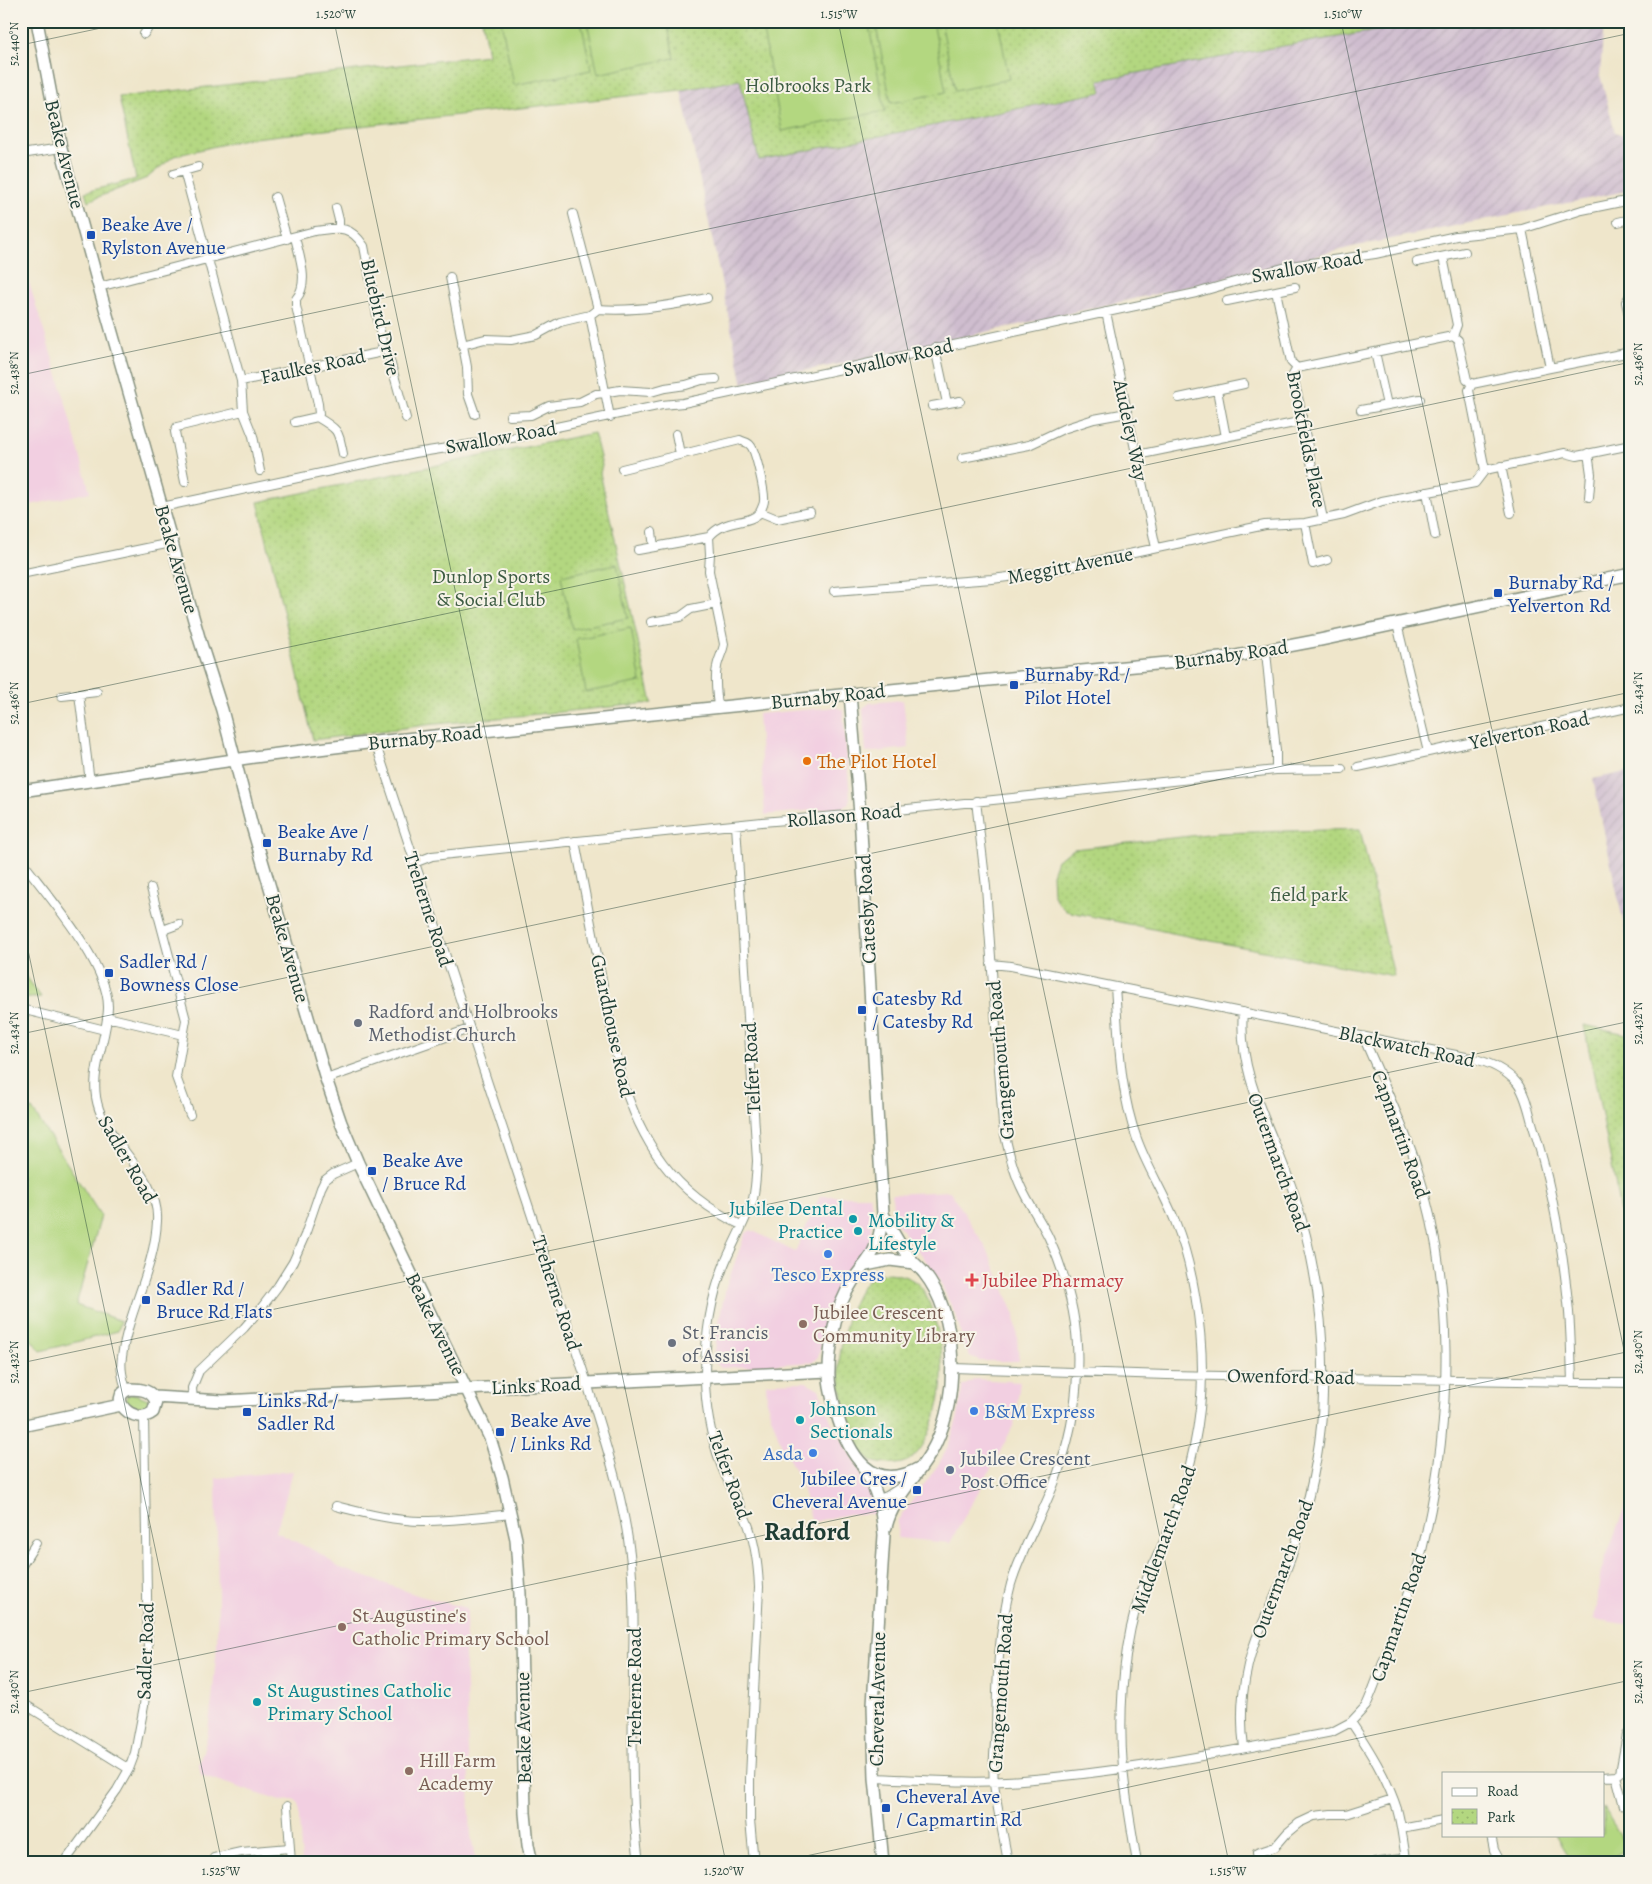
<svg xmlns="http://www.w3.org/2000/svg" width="1652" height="1884" viewBox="0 0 1652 1884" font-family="Alegreya,serif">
<defs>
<pattern id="industrial-furrows" width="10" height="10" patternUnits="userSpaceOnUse" patternTransform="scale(1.25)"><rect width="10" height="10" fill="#cfbdcf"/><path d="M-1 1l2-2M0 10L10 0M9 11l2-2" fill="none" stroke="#b1a3b2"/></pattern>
<pattern id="grass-tufts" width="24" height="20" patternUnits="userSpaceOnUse" patternTransform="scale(1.25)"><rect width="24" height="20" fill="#b3d780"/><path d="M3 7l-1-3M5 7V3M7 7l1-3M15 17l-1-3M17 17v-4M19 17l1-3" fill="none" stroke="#9ab96f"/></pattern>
<pattern id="park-dots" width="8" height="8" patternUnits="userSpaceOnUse" patternTransform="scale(1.25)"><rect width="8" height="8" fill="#b3d780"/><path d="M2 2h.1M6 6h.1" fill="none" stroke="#9ab96f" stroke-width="1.8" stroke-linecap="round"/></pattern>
</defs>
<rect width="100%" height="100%" fill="#f7f3e8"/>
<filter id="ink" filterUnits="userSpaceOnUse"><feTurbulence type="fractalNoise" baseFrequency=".02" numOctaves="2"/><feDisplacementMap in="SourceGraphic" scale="10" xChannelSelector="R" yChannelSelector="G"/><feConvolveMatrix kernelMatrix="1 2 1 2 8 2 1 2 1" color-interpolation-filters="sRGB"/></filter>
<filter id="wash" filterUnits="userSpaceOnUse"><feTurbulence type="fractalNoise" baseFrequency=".0096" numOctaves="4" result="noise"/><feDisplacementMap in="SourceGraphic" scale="20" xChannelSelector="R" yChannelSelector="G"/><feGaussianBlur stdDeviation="1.12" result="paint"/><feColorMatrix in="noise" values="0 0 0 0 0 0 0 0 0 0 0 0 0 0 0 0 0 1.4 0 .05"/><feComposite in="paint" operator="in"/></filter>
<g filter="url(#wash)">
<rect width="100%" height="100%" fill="#efe6cb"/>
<path fill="#f2cfe1" d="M21,257L61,386L90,492L21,507Z
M903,700L909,748L866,753L863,708L870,703Z
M836,707L843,710L850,798L848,804L844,807L765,815L758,714Z
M950,1191L988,1251L1015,1315L1019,1361H979L970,1356L964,1347L957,1318L938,1278L924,1258L898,1225L893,1212L892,1194Z
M820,1196H870L873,1212L870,1240L863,1257L839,1294L826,1329L818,1357L813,1362L721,1368L714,1362L717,1330L726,1287L745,1234L751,1230L795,1252Z
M976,1379L1020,1382L1014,1424L997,1458L950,1543L897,1538L898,1520L938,1465L948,1447L958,1416L963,1386Z
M806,1382L819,1389L831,1421L870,1489L877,1514H849L812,1522L800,1480L781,1444L767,1404L766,1383Z
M293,1471L276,1532L325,1556L338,1567L420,1596L467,1608L465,1653L470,1816L471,1836L476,1863H302L299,1819V1803L293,1800L280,1801L201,1775L199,1764L207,1738L212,1700L217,1646L218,1597L216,1478Z
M1631,1491V1625L1594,1619L1601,1571Z"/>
<path fill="url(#industrial-furrows)" d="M1435,21H1604L1600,75L1615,132L1631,138V190L1352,247L1245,274L856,361L744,382V390L681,90L740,80L760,160L1102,92L1099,80L1161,67Z
M1631,771V959L1593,779Z"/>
<path fill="url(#grass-tufts)" stroke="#698a5a" d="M135,1394L148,1399L150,1406L147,1410L141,1411L126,1403L127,1395Z
M258,1856H281L284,1863H240L243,1858Z"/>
<path fill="url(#park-dots)" stroke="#698a5a" d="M482,21H1435L1283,46L1099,80L1102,92L759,160L740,80L681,90L245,139L174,156L147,178L88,201L85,192L136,179L119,97L488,55Z
M594,433L602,465L600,473L652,703L426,725L313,740L258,502Z
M1360,829L1394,976L1206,940L1066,911L1057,902L1053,893L1052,874L1057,860L1074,849L1217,833Z
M1584,1025L1631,1035V1284L1615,1181Z
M887,1273C901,1274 915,1278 923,1290C927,1297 930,1304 932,1311C946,1351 946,1395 929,1433C922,1449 913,1463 895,1464C888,1464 878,1464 872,1461C861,1455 855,1437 851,1426C845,1408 840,1390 839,1370C839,1347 850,1298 867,1281C872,1276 880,1274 887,1273Z"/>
<path fill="#b3d780" stroke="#698a5a" d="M501,21H581L591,70L514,85Z
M587,21H667L674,58L598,74Z
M761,21H868L885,111L782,131Z
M900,21H933L946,92L891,103L876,26Z
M941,21H998L1009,79L955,91Z
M617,564L628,618L572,629L561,576Z
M631,628L641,682L586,692L576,639Z
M21,969L41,997L21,999Z
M32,1109L101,1216L76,1305L121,1321L118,1331L41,1351L21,1328V1112Z
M1603,1807L1628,1848L1604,1863H1572L1555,1835H1603Z"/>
</g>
<g filter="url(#ink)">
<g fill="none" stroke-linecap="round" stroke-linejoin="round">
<g stroke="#879280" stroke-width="10">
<path id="street" d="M151,24L192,21
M144,34L151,24L148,21
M21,154L61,148
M184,171L241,381L243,411L253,436L260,471
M173,174L198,167
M275,197L287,239
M336,208L339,220V228
M573,214L598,309L590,315L610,417
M1618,222L1631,219
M295,237C299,256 310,283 296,299V306L318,404L319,414L317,417
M1417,262L1465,252
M450,277L467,367L468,394L475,414
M99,287L315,231C339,228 349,224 364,246L383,347L387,350L406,418
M1295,287L1276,291L1291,362L1297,368
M1631,294L1626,302L1631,324
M1227,301L1276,291
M598,309C634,312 671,306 707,298
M1106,312L1156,548
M462,345L485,339L511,340L536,335L560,322L590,315
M935,348L947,403
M1375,352L1387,405
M1297,368L1453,336
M1297,368L1293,375L1302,415L1299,422L1304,428L1323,519
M1550,368L1631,352
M241,381L378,353L383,347
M1472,384L1550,368L1522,229
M1217,390L1226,437
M1179,398L1244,384
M932,406L960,401
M1361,410L1420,399
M510,416L531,415L549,406L580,402L596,394L620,390L651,392L665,388L686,385L702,380L716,379
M295,422L317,417C339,430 338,430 343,454
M676,434L680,454
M1588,453L1591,474L1589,497
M1137,455L1299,422
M962,458L1029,445L1063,429L1094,419L1127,413
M1501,466L1511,513
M622,469L740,440C743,442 748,442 750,445C756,450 765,493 764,501C764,504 761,510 760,512C749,526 725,517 709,537L710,554L709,571L724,644C723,652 718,659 717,667C714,680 717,694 718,707
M1485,470L1565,453L1577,456L1631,445
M185,482L175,432L177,427L243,411
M1427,492L1435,535
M162,507L415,453L524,436L542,430L662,405L683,403L1196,293L1290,266L1375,254L1456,236L1522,229L1582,210L1631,200
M760,512L777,519L810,512
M1305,523L1313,564L1327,560
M652,532L654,547
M638,550L709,537
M21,574L171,543
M834,591L992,579L1040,573L1265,525L1305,523L1344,515L1382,501L1475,483L1485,470L1469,390L1472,384L1467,380L1458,340L1453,336L1457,325L1443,257
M651,622L680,617L691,609L716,604
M1397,624L1428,752L1631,707
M1266,652L1276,751V770
M79,694L90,782
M62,696L97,692
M375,742L587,1383C605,1442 625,1501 631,1563C634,1596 634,1629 633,1662C633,1728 630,1797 639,1863
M1358,767L1428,752
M976,801L986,887L1003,1125C1007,1146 1012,1168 1021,1187C1029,1205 1041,1221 1049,1238C1068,1280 1080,1326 1077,1373C1076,1410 1068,1446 1055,1481C1042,1516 1022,1548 1011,1584C998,1631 997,1681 996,1729C995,1747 992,1766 994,1783C997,1810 1004,1836 1008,1863
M736,825L757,1161C756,1174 756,1186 753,1199C746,1221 733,1243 724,1265C710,1300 705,1338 705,1376C705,1406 711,1437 721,1465C728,1483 738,1499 745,1517C755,1539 758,1563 759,1587L750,1778V1820L754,1863
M575,841L620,1073C641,1143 673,1193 741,1225
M21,860C47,895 109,964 108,1008C107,1042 87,1075 99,1109C112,1146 160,1180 157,1221C155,1268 128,1311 122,1357C120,1368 123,1379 126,1390
M414,863L432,856L762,822L860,814L1276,770L1342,769
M151,888L186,1020L176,1077L190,1115
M163,930L179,924
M991,964L1011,966L1471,1058C1488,1062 1505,1069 1517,1083C1526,1094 1529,1113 1533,1126C1551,1183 1562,1243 1568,1302C1571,1328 1571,1355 1572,1382
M1115,987C1119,1038 1119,1090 1137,1139C1147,1167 1164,1193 1175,1221C1193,1265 1202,1326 1202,1372C1202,1425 1189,1478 1170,1527C1159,1555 1143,1581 1135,1611C1122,1658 1119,1719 1123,1768C1126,1800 1132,1831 1137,1863
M21,1009L105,1030
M1243,1012C1237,1078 1275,1134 1294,1194C1315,1258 1325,1327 1323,1394C1322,1448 1309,1503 1292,1555C1282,1584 1267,1611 1256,1639C1243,1673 1239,1712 1244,1748
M107,1017L183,1035
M326,1079L469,1029
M952,1368L1167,1375L1631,1383
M193,1400L192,1388L199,1371L244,1328L262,1307L278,1286L293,1262L305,1235L321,1188L325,1180L333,1174L358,1163
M879,1499L887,1496L904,1485
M336,1506C364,1513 394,1521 423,1521C452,1521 482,1517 511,1514
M21,1567L36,1543
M21,1702L129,1769
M1351,1722C1369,1749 1387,1778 1397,1809C1402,1826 1403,1845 1407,1863
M1616,1776L1624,1806
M1603,1777L1616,1776L1620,1773L1627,1735L1631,1730
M875,1778C924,1780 973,1784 1022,1780C1126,1772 1229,1751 1332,1732L1351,1722L1366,1706C1376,1684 1383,1661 1392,1639C1403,1608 1416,1578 1423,1546C1453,1419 1456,1283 1414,1158C1400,1117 1380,1077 1363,1036
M287,1806L291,1863
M1401,1828L1443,1820
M1491,1835L1494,1850L1501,1863
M214,1858L241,1852L290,1848
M21,1859L26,1863
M64,1863L117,1790L129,1769L135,1753L144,1706L148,1655L144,1416
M1259,1863L1257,1853L1275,1847L1287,1833L1299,1823L1314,1816L1331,1814H1346L1393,1799
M1374,1863L1406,1858"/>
</g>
<g stroke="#879280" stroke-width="14">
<path id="secondary" d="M37,21L61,148L99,287L200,641L222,710L252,826L326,1079L341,1123L358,1163L490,1438L502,1477L516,1539L520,1594L525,1813L528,1845L532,1863
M1631,21V22
M850,694L860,814L883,1214C881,1225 880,1238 875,1248C870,1260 861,1268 854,1279C844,1294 836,1314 833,1332C831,1344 829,1357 829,1370C828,1383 832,1398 836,1411C848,1454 871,1496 921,1467
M21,791L254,757L375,742L1039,675L1231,657L1320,640L1631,574
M883,1214C892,1232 901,1248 914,1263C917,1266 921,1269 924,1273C959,1317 959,1397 935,1445C921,1474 894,1494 886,1527
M866,1265L890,1260L914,1263
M130,1389C141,1389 152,1390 156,1402L153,1412C134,1427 105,1397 130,1389Z
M154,1397L223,1401L828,1371
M21,1426L121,1405
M863,1467C877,1489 882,1509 884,1535L873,1704L875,1778L883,1863"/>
</g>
<use href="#street" stroke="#fff" stroke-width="8"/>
<use href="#secondary" stroke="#fff" stroke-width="11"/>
</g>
</g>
<path fill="none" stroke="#1f3d34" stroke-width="1" stroke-opacity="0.45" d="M334,21L726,1863M838,21L1229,1863M1341,21L1631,1383M21,45L134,21M21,375L1631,33M21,704L1631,362M21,917L222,1863M21,1034L1631,692M21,1363L1631,1021M21,1693L1631,1351M773,1863L1631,1680"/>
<g fill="#1a4fb4" stroke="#f7f3e8" stroke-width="2">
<rect x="86" y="230" width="10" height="10" rx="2.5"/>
<rect x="1493" y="588" width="10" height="10" rx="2.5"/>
<rect x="1009" y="680" width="10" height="10" rx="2.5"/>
<rect x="262" y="838" width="10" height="10" rx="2.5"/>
<rect x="104" y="968" width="10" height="10" rx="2.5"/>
<rect x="857" y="1005" width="10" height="10" rx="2.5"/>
<rect x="367" y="1166" width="10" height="10" rx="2.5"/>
<rect x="141" y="1295" width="10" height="10" rx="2.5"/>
<rect x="242" y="1407" width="10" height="10" rx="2.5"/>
<rect x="495" y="1427" width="10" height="10" rx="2.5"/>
<rect x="912" y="1485" width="10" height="10" rx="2.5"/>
<rect x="881" y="1803" width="10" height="10" rx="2.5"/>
</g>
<circle fill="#e8710a" stroke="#f7f3e8" stroke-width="2" cx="807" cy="761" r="5"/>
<g fill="#6b7280" stroke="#f7f3e8" stroke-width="2">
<circle cx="358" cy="1023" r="5"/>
<circle cx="672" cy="1343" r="5"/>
</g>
<g fill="#0f9aa8" stroke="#f7f3e8" stroke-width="2">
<circle cx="853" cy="1219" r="5"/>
<circle cx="858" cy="1231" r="5"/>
<circle cx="800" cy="1420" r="5"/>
<circle cx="257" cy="1702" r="5"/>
</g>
<g fill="#3f7fe0" stroke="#f7f3e8" stroke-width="2">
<circle cx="828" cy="1254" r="5"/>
<circle cx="974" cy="1411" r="5"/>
<circle cx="813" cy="1453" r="5"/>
</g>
<path fill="#e0444e" stroke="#f7f3e8" stroke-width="2" d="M969.5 1272.5h5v5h5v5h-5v5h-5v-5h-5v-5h5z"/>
<g fill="#8d6e63" stroke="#f7f3e8" stroke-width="2">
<circle cx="803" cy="1324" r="5"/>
<circle cx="342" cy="1627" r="5"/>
<circle cx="409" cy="1771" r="5"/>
</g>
<circle fill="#5c6f8a" stroke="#f7f3e8" stroke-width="2" cx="950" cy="1470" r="5"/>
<g text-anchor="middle" stroke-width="4" stroke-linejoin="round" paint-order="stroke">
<g font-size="20" fill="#3d5c43" stroke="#f7f3e8">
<text x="808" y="92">Holbrooks Park</text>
<text x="491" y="583">Dunlop Sports<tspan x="491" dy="23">&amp; Social Club</tspan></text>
<text x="1309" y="901">field park</text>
</g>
<g font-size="20" fill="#1f3d34" stroke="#f7f3e8">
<text transform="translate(65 154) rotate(76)" y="7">Beake Avenue</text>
<text transform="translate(1307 266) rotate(-10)" y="7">Swallow Road</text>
<text transform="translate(381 317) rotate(77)" y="7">Bluebird Drive</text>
<text transform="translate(898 357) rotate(-13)" y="7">Swallow Road</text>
<text transform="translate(313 366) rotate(-12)" y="7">Faulkes Road</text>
<text transform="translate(1131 430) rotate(78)" y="7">Audeley Way</text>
<text transform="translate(501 437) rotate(-10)" y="7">Swallow Road</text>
<text transform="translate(1307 439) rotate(79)" y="7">Brookfields Place</text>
<text transform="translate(177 559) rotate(74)" y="7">Beake Avenue</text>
<text transform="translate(1070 565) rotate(-11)" y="7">Meggitt Avenue</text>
<text transform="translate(1231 654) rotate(-8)" y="7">Burnaby Road</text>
<text transform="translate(828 696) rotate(-6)" y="7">Burnaby Road</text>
<text transform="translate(1529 730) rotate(-12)" y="7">Yelverton Road</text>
<text transform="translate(425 737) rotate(-6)" y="7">Burnaby Road</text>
<text transform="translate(844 815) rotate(-5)" y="7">Rollason Road</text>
<text transform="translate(429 909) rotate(72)" y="7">Treherne Road</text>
<text transform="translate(866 909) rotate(-93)" y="7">Catesby Road</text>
<text transform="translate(288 948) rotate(74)" y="7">Beake Avenue</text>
<text transform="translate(613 1026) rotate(78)" y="7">Guardhouse Road</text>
<text transform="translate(1407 1046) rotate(12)" y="7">Blackwatch Road</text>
<text transform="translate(1000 1060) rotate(-95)" y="7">Grangemouth Road</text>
<text transform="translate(751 1068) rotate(-93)" y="7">Telfer Road</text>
<text transform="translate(1401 1134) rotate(70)" y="7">Capmartin Road</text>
<text transform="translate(128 1159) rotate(60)" y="7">Sadler Road</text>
<text transform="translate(1279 1162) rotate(70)" y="7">Outermarch Road</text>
<text transform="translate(557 1293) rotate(72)" y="7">Treherne Road</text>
<text transform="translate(436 1324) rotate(64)" y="7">Beake Avenue</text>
<text transform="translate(1291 1376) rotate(1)" y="7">Owenford Road</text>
<text transform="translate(536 1385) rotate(-3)" y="7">Links Road</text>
<text transform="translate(730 1475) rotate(70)" y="7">Telfer Road</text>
<text transform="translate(1163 1539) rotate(-70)" y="7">Middlemarch Road</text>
<text transform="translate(1282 1569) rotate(-70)" y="7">Outermarch Road</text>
<text transform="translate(1398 1617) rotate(-71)" y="7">Capmartin Road</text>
<text transform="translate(145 1651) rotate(-88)" y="7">Sadler Road</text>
<text transform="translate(634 1687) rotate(-90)" y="7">Treherne Road</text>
<text transform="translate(1000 1693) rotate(-86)" y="7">Grangemouth Road</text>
<text transform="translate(877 1699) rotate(-89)" y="7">Cheveral Avenue</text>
<text transform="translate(523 1728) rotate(-91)" y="7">Beake Avenue</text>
</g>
<g font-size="20" fill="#164399" stroke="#f7f3e8" text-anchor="start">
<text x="101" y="231">Beake Ave /<tspan x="101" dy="23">Rylston Avenue</tspan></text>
<text x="1508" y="589">Burnaby Rd /<tspan x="1508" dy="23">Yelverton Rd</tspan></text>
<text x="1024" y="681">Burnaby Rd /<tspan x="1024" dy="23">Pilot Hotel</tspan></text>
<text x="277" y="838">Beake Ave /<tspan x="277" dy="23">Burnaby Rd</tspan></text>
<text x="119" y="968">Sadler Rd /<tspan x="119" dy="23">Bowness Close</tspan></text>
<text x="872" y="1005">Catesby Rd<tspan x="872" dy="23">/ Catesby Rd</tspan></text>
<text x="382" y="1167">Beake Ave<tspan x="382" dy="23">/ Bruce Rd</tspan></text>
<text x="156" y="1295">Sadler Rd /<tspan x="156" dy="23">Bruce Rd Flats</tspan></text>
<text x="257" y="1407">Links Rd /<tspan x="257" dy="23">Sadler Rd</tspan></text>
<text x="510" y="1427">Beake Ave<tspan x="510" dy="23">/ Links Rd</tspan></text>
<text x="907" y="1485" text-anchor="end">Jubilee Cres /<tspan x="907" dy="23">Cheveral Avenue</tspan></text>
<text x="896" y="1803">Cheveral Ave<tspan x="896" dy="23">/ Capmartin Rd</tspan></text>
</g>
<g font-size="20" fill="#c56008" stroke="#f7f3e8" text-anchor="start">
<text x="817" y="768">The Pilot Hotel</text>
</g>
<g font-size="20" fill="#5b616d" stroke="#f7f3e8" text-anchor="start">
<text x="368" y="1018">Radford and Holbrooks<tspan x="368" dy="23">Methodist Church</tspan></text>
<text x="682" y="1339">St. Francis<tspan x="682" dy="23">of Assisi</tspan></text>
</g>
<g font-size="20" fill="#0d838f" stroke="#f7f3e8" text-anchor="start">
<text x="843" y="1215" text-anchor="end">Jubilee Dental<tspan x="843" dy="23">Practice</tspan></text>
<text x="868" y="1227">Mobility &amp;<tspan x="868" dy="23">Lifestyle</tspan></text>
<text x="810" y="1415">Johnson<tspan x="810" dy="23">Sectionals</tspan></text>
<text x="267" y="1697">St Augustines Catholic<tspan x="267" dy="23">Primary School</tspan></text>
</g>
<g font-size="20" fill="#366cbe" stroke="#f7f3e8">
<text x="828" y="1281">Tesco Express</text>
<text x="984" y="1418" text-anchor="start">B&amp;M Express</text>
<text x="803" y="1460" text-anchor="end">Asda</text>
</g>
<g font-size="20" fill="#be3a42" stroke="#f7f3e8" text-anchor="start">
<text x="982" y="1287">Jubilee Pharmacy</text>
</g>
<g font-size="20" fill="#785e54" stroke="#f7f3e8" text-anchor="start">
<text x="813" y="1319">Jubilee Crescent<tspan x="813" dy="23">Community Library</tspan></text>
<text x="352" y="1622">St Augustine's<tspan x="352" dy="23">Catholic Primary School</tspan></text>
<text x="419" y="1767">Hill Farm<tspan x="419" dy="23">Academy</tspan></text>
</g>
<g font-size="20" fill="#4e5e75" stroke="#f7f3e8" text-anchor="start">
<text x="960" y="1465">Jubilee Crescent<tspan x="960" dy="23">Post Office</tspan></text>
</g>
<g font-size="25" font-weight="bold" fill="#1f3d34" stroke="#f7f3e8">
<text x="807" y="1540">Radford</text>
</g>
</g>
<rect width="1652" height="1884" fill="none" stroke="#f7f3e8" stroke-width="55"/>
<rect x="1442" y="1772" width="162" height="65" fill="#f7f3e8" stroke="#a1aaa0"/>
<rect x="1452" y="1788" width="25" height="8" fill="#ffffff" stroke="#a1aaa0"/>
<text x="1487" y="1796" font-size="15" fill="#1f3d34">Road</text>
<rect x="1452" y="1809" width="25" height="15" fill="url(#park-dots)" stroke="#a1aaa0"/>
<text x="1487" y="1822" font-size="15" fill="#1f3d34">Park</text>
<rect x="28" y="28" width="1596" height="1828" fill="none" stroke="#1f3d34" stroke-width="2"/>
<g font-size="12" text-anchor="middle" fill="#1f3d34">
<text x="336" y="18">1.520°W</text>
<text x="839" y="18">1.515°W</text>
<text x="1343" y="18">1.510°W</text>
<text transform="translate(14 44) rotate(-90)" y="4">52.440°N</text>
<text transform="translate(1638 364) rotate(-90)" y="4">52.436°N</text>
<text transform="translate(14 373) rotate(-90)" y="4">52.438°N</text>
<text transform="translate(1638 693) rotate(-90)" y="4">52.434°N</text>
<text transform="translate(14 703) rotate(-90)" y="4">52.436°N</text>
<text transform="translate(1638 1023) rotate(-90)" y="4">52.432°N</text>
<text transform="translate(14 1033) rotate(-90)" y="4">52.434°N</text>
<text transform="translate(1638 1352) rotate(-90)" y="4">52.430°N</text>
<text transform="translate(14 1362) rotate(-90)" y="4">52.432°N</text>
<text transform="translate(1638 1682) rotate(-90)" y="4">52.428°N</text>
<text transform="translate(14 1692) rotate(-90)" y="4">52.430°N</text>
<text x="221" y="1875">1.525°W</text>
<text x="724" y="1875">1.520°W</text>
<text x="1228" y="1875">1.515°W</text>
</g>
</svg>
